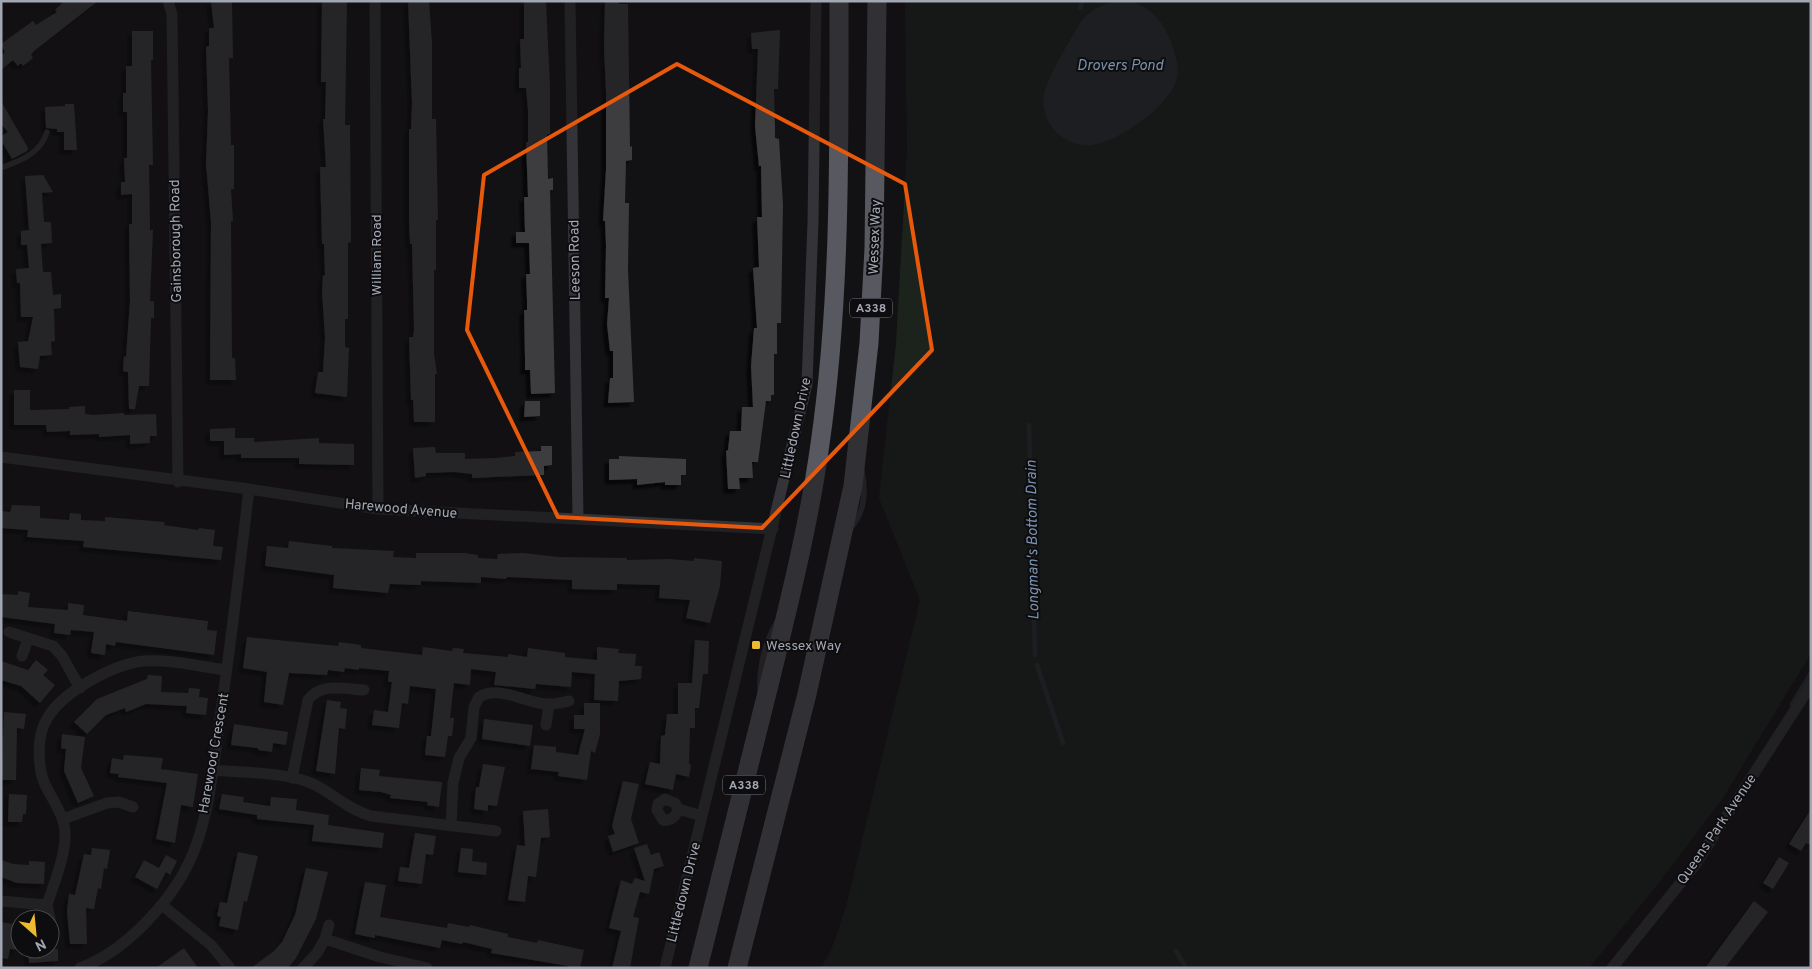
<svg xmlns="http://www.w3.org/2000/svg" width="1812" height="969" viewBox="0 0 1812 969" font-family="Overpass,sans-serif">
<defs>
<filter id="shadow"><feDropShadow dx="-4.5" dy="4.5" stdDeviation="1" flood-color="#0009"/></filter>
</defs>
<rect width="100%" height="100%" fill="#121113"/>
<path fill="#1c231d" d="M905,1H1811V653L1723,798L1653,890L1589,968H821L832,948L846,907L920,600L879,498L896,343L907,150Z"/>
<path fill="#282f36" d="M1128,1C1150,6 1162,20 1170,40C1176,54 1181,70 1175,84C1165,108 1117,143 1091,145C1063,148 1037,120 1045,91C1052,68 1068,45 1080,23C1092,7 1108,1 1128,1Z"/>
<g fill="none" stroke-linecap="round" stroke-linejoin="round">
<path stroke="#282f36" stroke-width="4.5" d="M1080,8L1083,1
M1029,425L1035,655
M1037,665L1063,743
M1792,704L1811,673
M1176,951L1186,968"/>
</g>
<path fill="#3c3c40" filter="url(#shadow)" d="M64,1H98L34,51L31,55L33,58L23,66L21,63L18,66L13,60L1,70V56L5,52L1,44L33,21L36,25L57,12L55,10Z
M211,1H232L233,58H229L231,145H234V189H231L233,221H231L232,358H235L236,380H210L211,222L206,164L208,111L206,47L209,46V28H214Z
M322,1H347L345,125H350L351,242L348,243V319H345V347L349,348L347,397L315,393L318,372H323L325,337L322,292L323,275L325,276L324,244H322L320,167H326L323,119H325L326,82H321Z
M408,1H429L432,43V119H436L438,220H436V270H434V354L437,374H435V422H414L413,400H411L409,337H413L414,329L412,244H410L409,222V129H411L412,103Z
M524,1H546L550,87V134H547L548,179L553,178V190H550L555,393L531,394L530,370H525V358L524,310H527V300L526,274H530L529,243H516V232H525L524,197H528L526,142H528V110L526,88H519V68H521L520,39H524Z
M605,1H619V4H628L630,147L632,146V160L626,161L625,203H629L628,270L634,402L608,403L610,378H613V351H610L607,324L609,298H605L606,246L605,221H603L606,169V93L604,47Z
M780,30L778,89H774L775,130V138L779,139L783,205L781,323H777V354H774V395H771V401H766L758,462H752L753,478H739L740,489H728L726,451L728,450L730,431H741L742,407H753L751,366L754,328H757L753,268L759,267L757,217H762L761,166H759L755,126L758,49H752L751,33Z
M132,31H153V60H151L153,165H149L150,230H153L150,301H154V318H151L149,386H139L135,409H129L128,372L123,371L124,356L126,357L130,301L129,224H132V194L121,195V182H125L124,158H127V112H123V93H126V66H132Z
M1,101L28,148L27,151L12,159L1,140V136L8,132L1,124Z
M65,104H74L77,150H64V132H57V129L46,128L45,107L65,106Z
M43,175L53,192L42,193L44,222H51L52,243L41,244L43,272H51L53,295L61,294V308L54,309L55,341L51,342L52,355L40,356L38,369L20,367L18,342L28,341L33,317H21L20,283H17L16,269L29,268L27,245H21V231L29,230L25,176Z
M14,390H30V410L69,409V407L85,406V414L93,415L124,413V415L156,414L157,436H150V443L130,444V435L99,437V434L70,435V431L47,432L46,425H14Z
M525,401H540V416L524,417Z
M235,428V438H254V442L319,438V443L354,444V465L299,464V458H241V454L224,455V441H210V429Z
M541,446H552V465L544,466V475L472,478V474L454,472L426,473V476L415,478L413,448L435,447L436,453H465V459L496,458L515,456V452L541,451Z
M619,456L686,459V475H681V485H665V482L637,485V479L609,480V459H619Z
M12,505L40,506V518L69,520L70,513L81,514V520L105,521V517L165,522L164,525L198,530L199,528L215,530L213,546L223,547L221,560L83,547L84,541L27,537L28,530L1,528V511L10,512Z
M289,541L332,546V548L394,551L393,557L416,558V553H464L478,555V558L497,559L498,554L523,553L558,557L627,558V560L669,559L694,561V558L722,561L720,586L710,623L686,618L690,600L659,598L660,585L617,584V590L572,589V580L507,577L506,579L481,577V583L421,581V585L390,584L388,593L333,588L334,575L265,566L267,546L288,548Z
M18,591L30,593L28,607L68,610V603L84,605L83,615L127,621L128,611L208,621L207,630L217,631L214,655L116,642L115,646L106,644L105,655L91,653L94,632L71,630L70,635L54,633L55,624L1,617V594L18,595Z
M247,637L338,646L339,642L361,645V648L422,655L423,647L452,651L453,648L464,649L463,653L508,657V654L527,657L528,648L565,653V657L597,660V647L619,649L618,653L636,654L635,666H642L641,679L619,681L618,701L594,700L595,674L572,672L571,687L536,684L535,689L494,685L496,672L471,669L470,685L454,683L450,718H454L452,736H448L445,757L425,755L427,736H431L436,689L410,686L408,704L402,703L399,728L372,725L374,710L388,712L392,682H388L389,671L359,668V670L345,668L344,672L328,670L327,675L289,673L283,705L264,702L267,672L243,668Z
M695,640L709,641L708,674H703L699,708H695V728H690L689,764L691,765L689,777L676,774L673,790L645,784L650,762L660,764L661,736L665,735L667,714H678V683H692Z
M36,660L48,670L43,675L55,685L40,703L21,686L1,680V661L28,670Z
M148,675L162,676L161,692L188,693L189,688L200,689L199,697L208,698L206,715L186,713L187,706L146,704L126,712L125,708L106,715L87,734L74,722L97,699L147,679Z
M327,700L341,702L340,708L347,709L345,729L339,728L335,774L316,771Z
M584,703H600V734L595,753L591,751L587,780L558,776L559,772L531,769L534,745L556,747V752L578,755L585,729H574V715H584Z
M4,712L26,714L24,729L17,728L16,780H1Z
M484,719L533,725L530,746L482,739Z
M234,724L288,732L286,745L273,743L272,752L258,750V748L231,745Z
M62,734L85,737L81,768L94,796L78,803L64,771L66,749L61,748Z
M124,755L163,758L161,769L198,774L193,807L181,805L175,843L156,839L167,783L118,777L119,774L110,773L112,758L123,760Z
M483,764L505,767L497,806L488,805V811L474,809L476,787H479Z
M361,768L380,770L379,776L442,782L439,807L427,805L428,802L390,798L391,795L381,792L359,790Z
M623,781L639,784L631,819L639,843L613,852L608,836L615,834L612,826Z
M9,794L27,795L26,814H23L22,822H8Z
M222,794L244,797L243,802L270,806L271,797L297,799L296,810L329,815L328,825L384,833L382,848L312,841L314,825L257,819V815L219,809Z
M548,809L550,837L541,838L536,877L528,876L525,902L508,900L517,845L525,846L523,811Z
M1811,809V845L1806,843L1801,851L1789,844Z
M415,833L436,836L433,855L426,854L422,884L398,881L400,867L409,868Z
M647,844L651,855L659,852L664,866L654,869L649,894L640,892L633,917L639,918L630,968H612L621,931L609,928L621,880L632,884L635,878L645,881L634,848Z
M92,848L110,850L107,869L104,868L101,889L98,888L94,909L86,908L87,944H70L67,911L69,894L75,895L84,854L91,855Z
M461,848L473,849L472,861L487,863L486,875L458,872Z
M238,852L258,856L247,902L244,901L238,930L219,926L221,917L217,916L220,902L227,903Z
M166,855L177,861L170,875L166,872L157,889L135,877L144,860L159,868Z
M1779,857L1789,863L1773,889L1763,883Z
M1,860L13,864L29,865V861L45,862L44,884L17,883L1,877Z
M306,868L328,872L316,919L296,958L288,968H251L274,951L282,942L295,915Z
M365,882L386,885L380,917L447,928L448,923L469,927L470,925L508,934V937L537,943L538,940L584,950L580,968H568V966L491,953L492,949L463,942L462,944L442,940L440,948L375,935V938L355,934Z
M1754,901L1768,912L1725,968H1705Z
M1,922L13,924L12,933L20,934L18,950L10,949L8,959L1,958Z
M184,948L198,968H156Z
M28,949H58V961L29,963Z"/>
<g fill="none" stroke-linecap="round" stroke-linejoin="round">
<path stroke="#333338" stroke-width="5.5" d="M1,168C22,160 40,154 47,132
M850,529C865,512 866,493 862,471
M760,690C759,668 765,641 777,622"/>
<path stroke="#333338" stroke-width="11" d="M168,1L172,14L178,482
M375,1L378,509
M570,1L578,518
M1,457L249,489L378,509L773,529
M9,632L53,646L62,656L80,688
M22,656L28,639
M546,725L549,705
M213,770C242,773 287,772 313,784C334,794 349,810 371,816L496,831
M292,778L308,700C321,682 344,689 364,690
M678,809L675,803L665,799L658,804L657,810L663,820C671,821 676,817 678,809L702,816
M63,819L107,803L119,802L133,807
M451,826L453,783L459,758L471,738L474,707L479,697C501,684 527,705 550,704C556,704 563,702 569,701
M1,901L47,905C54,882 71,845 63,821C57,801 41,786 40,765C38,749 39,731 48,717C64,691 114,664 144,661C171,659 200,667 227,670
M47,905L50,919
M162,905L211,945L230,968
M325,939L329,925
M80,968C127,951 176,897 194,851C210,810 214,762 220,718C231,642 240,566 249,489
M303,968L317,953L325,939L380,957L427,968
M665,968L807,384L813,222L816,1
M1612,968L1695,865L1811,685"/>
<path stroke="#575860" stroke-width="19" d="M698,968C722,872 746,776 770,681C789,603 809,524 820,444C841,298 839,149 839,1
M737,968L807,694L853,486L869,343L874,248L877,1"/>
</g>
<path d="M0 0H1812V969H0ZM677,64L905,184L932,350L762,528L558,517L467,330L484,175Z" fill="#121113" fill-opacity=".55" fill-rule="evenodd"/>
<path fill="none" stroke="#e8590c" stroke-width="4" stroke-linejoin="round" d="M677,64L905,184L932,350L762,528L558,517L467,330L484,175Z"/>
<rect fill="#eebb2f" stroke="#0d0c0e" stroke-width="2" x="751" y="640" width="10" height="10" rx="2.5"/>
<g text-anchor="middle" stroke-width="4" stroke-linejoin="round" paint-order="stroke">
<g fill="#0d0c0e" stroke="#767882" stroke-width="1">
<rect x="850" y="298.5" width="42" height="19" rx="4"/>
<rect x="723" y="775.5" width="42" height="19" rx="4"/>
</g>
<g font-size="12" font-weight="bold" fill="#a3a7b3">
<text x="871" y="312">A338</text>
<text x="744" y="789">A338</text>
</g>
<g font-size="14" fill="#a3a7b3" stroke="#0d0c0e">
<text transform="translate(874 237) rotate(-88)" y="5">Wessex Way</text>
<text transform="translate(175 241) rotate(-91)" y="5">Gainsborough Road</text>
<text transform="translate(376 255) rotate(-90)" y="5">William Road</text>
<text transform="translate(574 260) rotate(-91)" y="5">Leeson Road</text>
<text transform="translate(795 428) rotate(-78)" y="5">Littledown Drive</text>
<text transform="translate(401 508) rotate(5)" y="5">Harewood Avenue</text>
<text transform="translate(213 753) rotate(-80)" y="5">Harewood Crescent</text>
<text transform="translate(1716 829) rotate(-56)" y="5">Queens Park Avenue</text>
<text transform="translate(683 892) rotate(-76)" y="5">Littledown Drive</text>
</g>
<g font-size="14" fill="#a3a7b3" stroke="#0d0c0e" text-anchor="start">
<text x="766" y="650">Wessex Way</text>
</g>
<g font-size="15" font-style="italic" fill="#7a92ae" stroke="#0d0c0e">
<text x="1120" y="70">Drovers Pond</text>
<text transform="translate(1032 540) rotate(-91)" y="5">Longman's Bottom Drain</text>
</g>
</g>
<rect width="1812" height="969" fill="none" stroke="#a3a7b3" stroke-width="5"/>
<g transform="translate(35 934) rotate(153)"><circle r="24" fill="#0d0c0e" stroke="#494a50"/>
<path d="M0-4L9 19L0 12L-9 19Z" fill="#eebb2f"/>
<text y="-8" font-size="14" font-weight="bold" text-anchor="middle" fill="#a3a7b3">N</text>
</g>
</svg>
